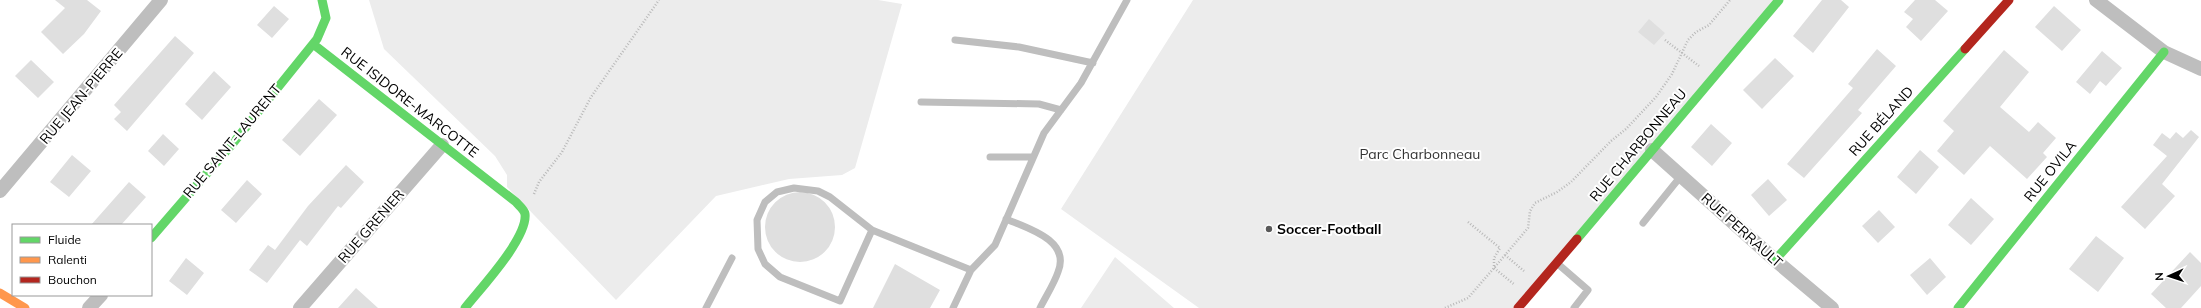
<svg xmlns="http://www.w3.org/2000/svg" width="2201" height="308" viewBox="0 0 2201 308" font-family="Mulish,sans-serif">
<rect width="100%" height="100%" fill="#fff"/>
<path fill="#ececec" d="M369,0H878L902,4L855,168L842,175L789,179L716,196L616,300L507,187V175L495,156L384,49Z
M1193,0H1779L1513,308H1199L1061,209Z
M1115,257L1174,308H1081Z"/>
<path fill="#dfdfdf" d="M55,0H87L101,11L84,34L63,54L41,32L65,8Z
M1822,0H1841L1849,7L1813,53L1793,36Z
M1915,0H1935L1948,11L1921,41L1906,27L1913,19L1904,12Z
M274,6L289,19L272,38L257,25Z
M2054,6L2081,30L2062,51L2035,27Z
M1649,19L1665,33L1654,45L1638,32Z
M175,36L194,53L127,131L114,119L121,112L114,105Z
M1877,49L1896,66L1858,110L1862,113L1804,178L1787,164L1853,88L1848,84Z
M2004,50L2029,72L2000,107L2029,132L2038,122L2056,138L2043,153L2047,157L2027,179L1990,146L1964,175L1937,151L1954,131L1943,121Z
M2102,51L2122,68L2106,86L2100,81L2090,94L2076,82Z
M1775,58L1794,76L1762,109L1743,90Z
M31,60L54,82L38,98L15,76Z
M214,71L231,87L202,120L185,104Z
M319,99L337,115L300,156L282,140Z
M1711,124L1732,143L1712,166L1691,147Z
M2191,130L2199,137L2162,184L2175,196L2145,229L2121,207L2167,156L2153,145L2162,133L2170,139L2176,132L2183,138Z
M163,134L179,149L164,166L148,151Z
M1920,150L1939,167L1916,194L1897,177Z
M72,155L91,171L69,197L50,182Z
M346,165L364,182L341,208L338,206L307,246L300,240L267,283L249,270L268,245L275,250L308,206Z
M1768,179L1787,200L1769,216L1751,195Z
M247,180L262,194L236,223L221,210Z
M129,182L146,197L121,225H91Z
M765 227a35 35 0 1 1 70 0a35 35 0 1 1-70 0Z
M1971,198L1994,219L1971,245L1948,225Z
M1879,210L1895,227L1878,243L1862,226Z
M2096,236L2124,258L2098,292L2069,269Z
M2190,252L2201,263V286L2181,308H2166L2151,294Z
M186,258L204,273L187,295L169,281Z
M1930,258L1946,277L1927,295L1910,275Z
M895,264L940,290L930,308H873Z
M356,288L378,308H338Z"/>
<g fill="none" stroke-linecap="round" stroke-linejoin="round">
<path stroke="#b9b9b9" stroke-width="2.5" stroke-dasharray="1 2" stroke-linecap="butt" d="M1665,40L1699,66
M534,194L539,182L562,152L591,97L659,0
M1468,222L1500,248L1494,258V268L1515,285
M1505,255L1524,271
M1445,308L1468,298L1494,268L1528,228L1530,211L1535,203L1557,192L1571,182L1611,141L1626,129L1656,97L1672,74L1688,40L1696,32L1709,25L1730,0"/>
<path stroke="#bebebe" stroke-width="7" d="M955,40L1019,47L1093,63
M921,102L1039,104L1061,110
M990,157H1033
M1006,219C1027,228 1071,240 1058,272C1054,284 1046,296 1040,308
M1643,223L1681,176
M872,230L840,301L780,277L765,264L758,249L757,220L765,202L777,192L794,188L818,191L830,197L872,230L971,270
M1558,264L1588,290L1574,308
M706,308L732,258
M953,308L971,270L995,245L1044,133L1081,83L1127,0"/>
<path stroke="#bebebe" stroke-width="14" d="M2096,0L2164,52L2201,69
M1652,150L1775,260L1832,308
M0,191L161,0
M89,308L101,295
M300,308L442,145"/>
<path stroke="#63d668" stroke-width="9" d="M313,44L516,202C519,206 524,209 525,214C528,238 480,289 465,308
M151,238L234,142L317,39L326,18L322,0
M1577,239L1779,0
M1775,260L1965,49
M1958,308L2164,52"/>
<path stroke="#ff974d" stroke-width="9" d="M0,293L25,308"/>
<path stroke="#b3261e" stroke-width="9" d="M1965,49L2009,0
M1518,308L1577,239"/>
</g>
<circle fill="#595959" stroke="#fff" stroke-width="1.5" cx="1269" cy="229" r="4"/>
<g text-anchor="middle" stroke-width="4" stroke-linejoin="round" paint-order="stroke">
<g font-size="14" fill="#000" stroke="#fff">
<text transform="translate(81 96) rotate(-50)" y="5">RUE JEAN-PIERRE</text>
<text transform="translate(410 102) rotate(38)" y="5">RUE ISIDORE-MARCOTTE</text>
<text transform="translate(1881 121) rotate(-48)" y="5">RUE BÉLAND</text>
<text transform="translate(232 141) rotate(-50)" y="5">RUE SAINT-LAURENT</text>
<text transform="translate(1638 145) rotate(-50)" y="5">RUE CHARBONNEAU</text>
<text transform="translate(2050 171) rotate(-51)" y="5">RUE OVILA</text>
<text transform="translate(371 226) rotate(-49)" y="5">RUE GRENIER</text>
<text transform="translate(1742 230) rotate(42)" y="5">RUE PERRAULT</text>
</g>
<g font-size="14" fill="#333" stroke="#fff">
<text x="1420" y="159">Parc Charbonneau</text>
</g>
<g font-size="14" font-weight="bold" fill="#000" stroke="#fff" text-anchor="start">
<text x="1277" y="234">Soccer-Football</text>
</g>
</g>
<rect x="12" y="224" width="140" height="72" fill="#ffffff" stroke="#999999"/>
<rect x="20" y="237" width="20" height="6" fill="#63d668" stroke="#999999"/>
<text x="48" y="244" font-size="12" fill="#000000">Fluide</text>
<rect x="20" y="257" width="20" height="6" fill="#ff974d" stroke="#999999"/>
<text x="48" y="264" font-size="12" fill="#000000">Ralenti</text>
<rect x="20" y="277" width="20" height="6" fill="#b3261e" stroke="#999999"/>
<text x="48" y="284" font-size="12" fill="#000000">Bouchon</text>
<g transform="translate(2169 276) rotate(267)" stroke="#ffffff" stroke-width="3" paint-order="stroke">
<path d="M0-3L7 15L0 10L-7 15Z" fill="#000000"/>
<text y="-6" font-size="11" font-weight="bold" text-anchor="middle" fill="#000000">N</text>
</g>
</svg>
